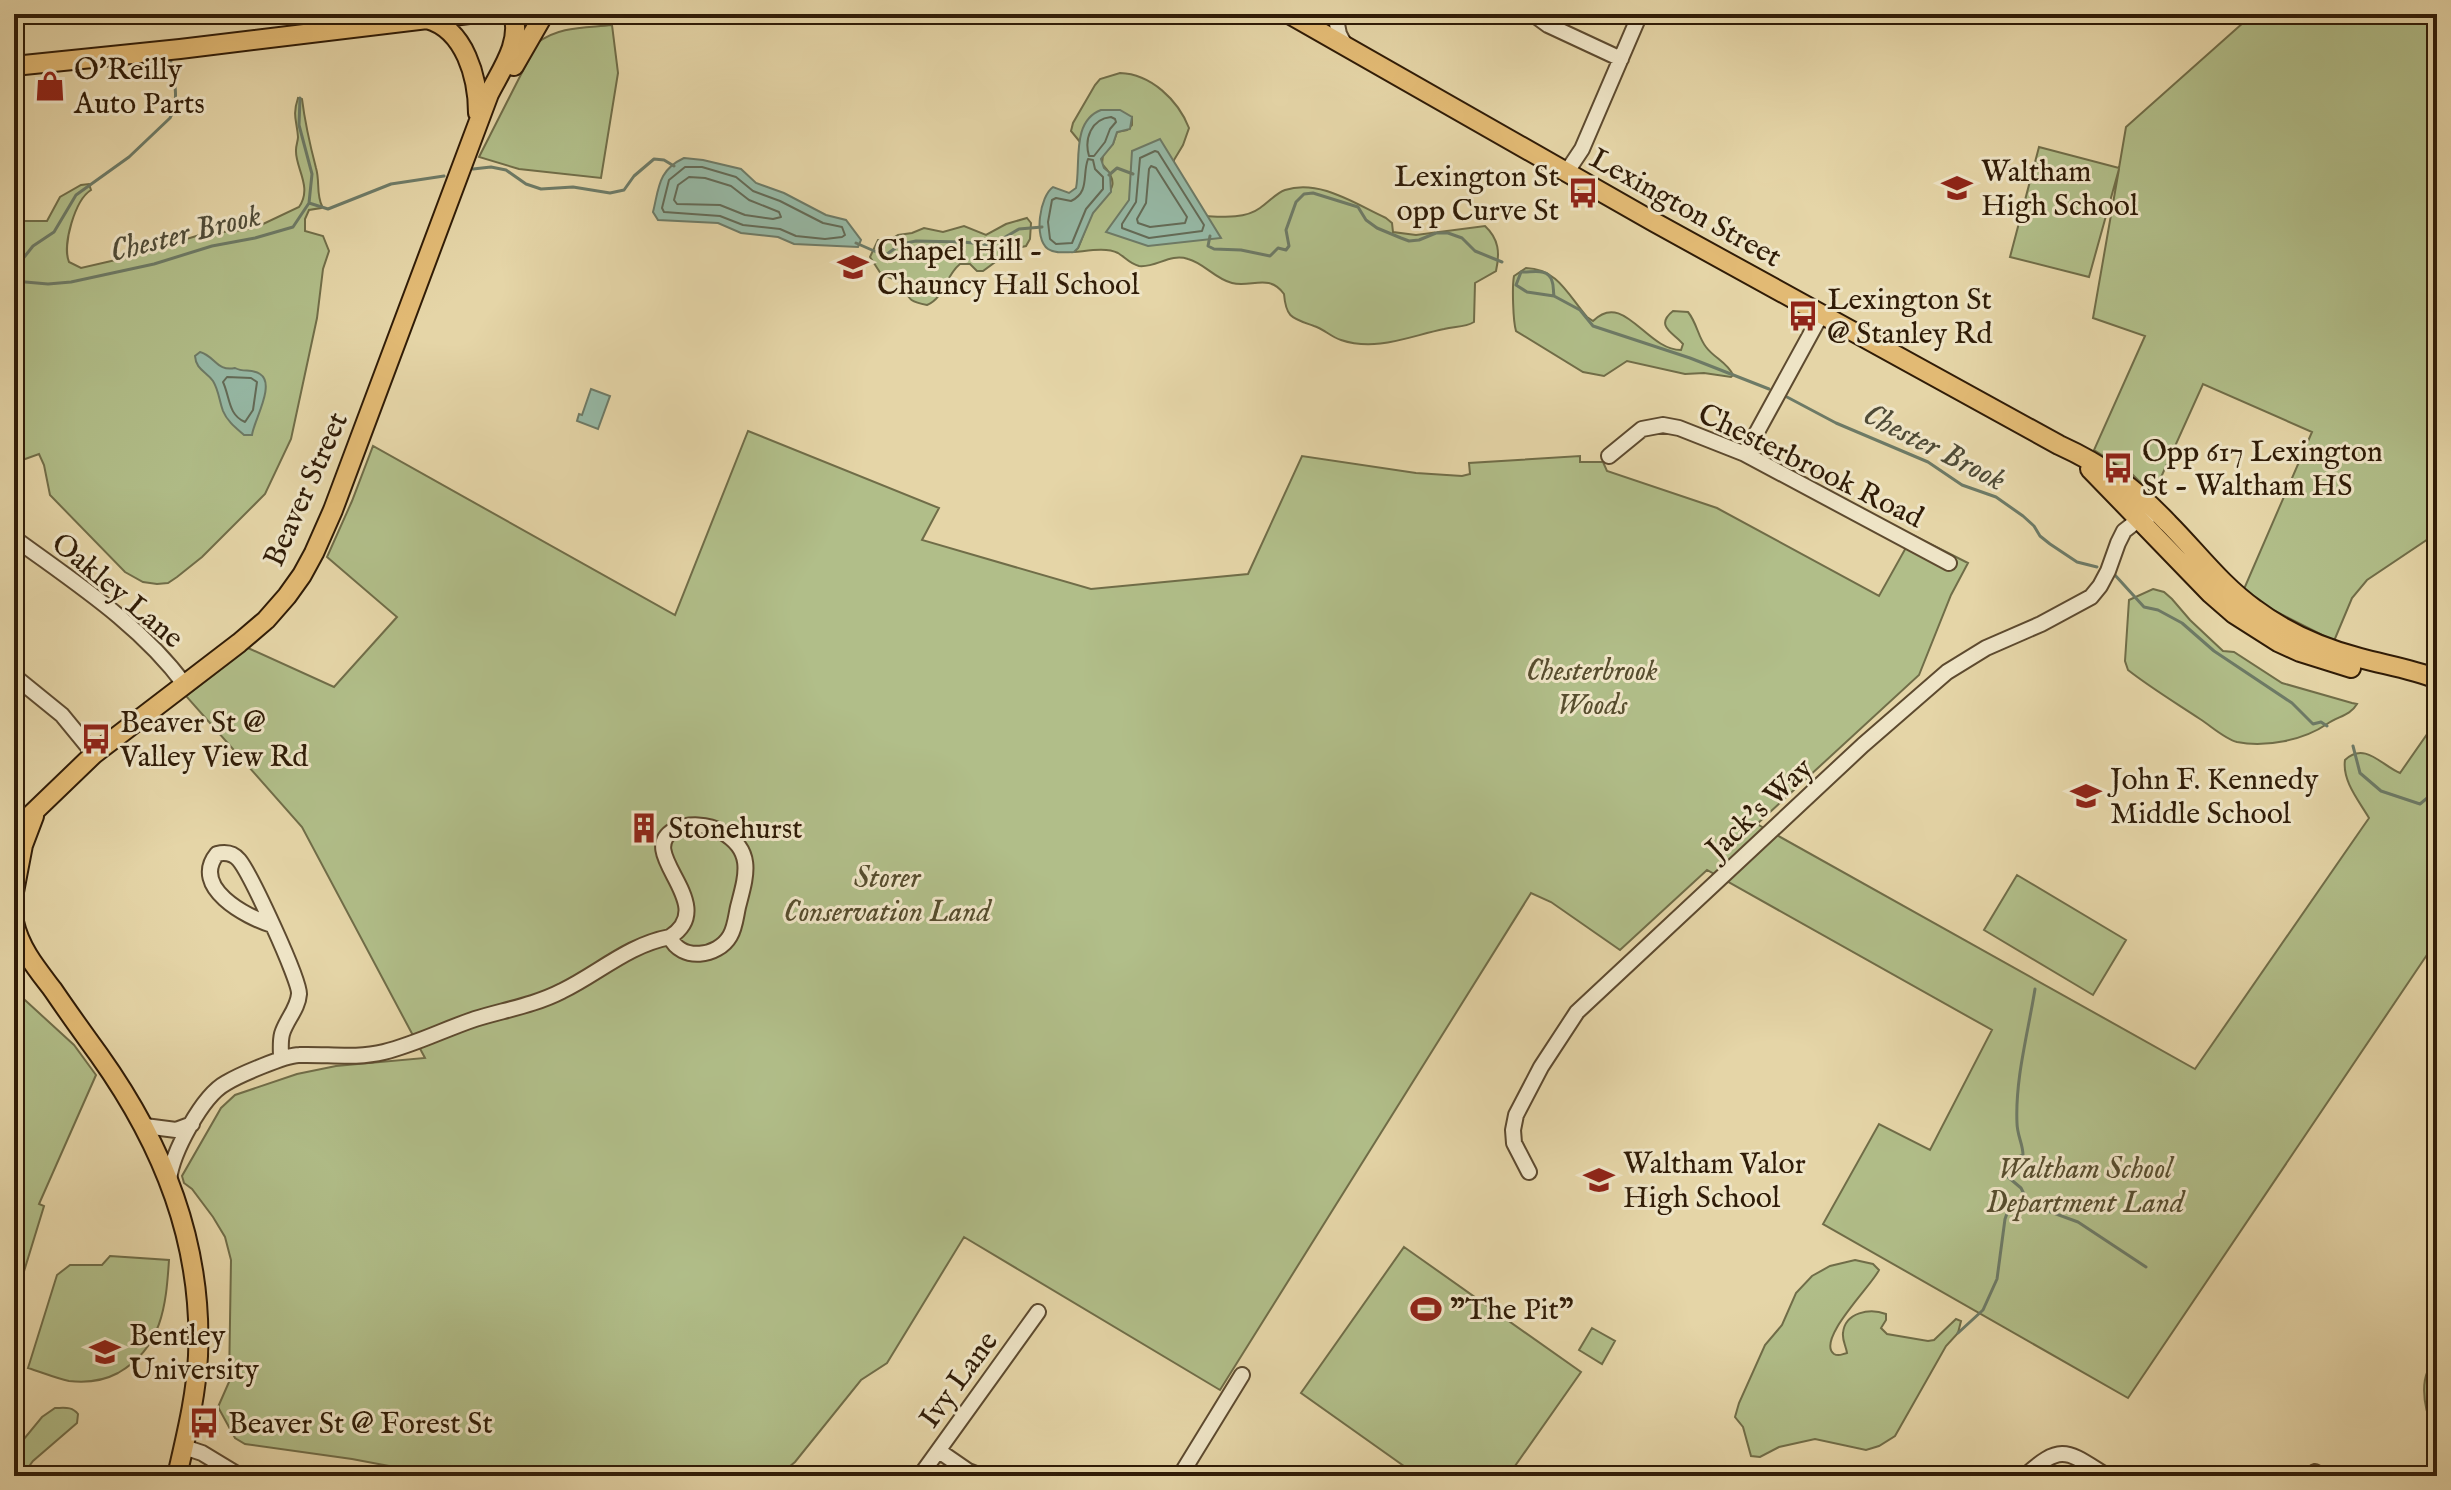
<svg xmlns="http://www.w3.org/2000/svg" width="2451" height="1490" viewBox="0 0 2451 1490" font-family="'IM FELL English',serif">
<rect width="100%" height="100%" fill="#e5d5a7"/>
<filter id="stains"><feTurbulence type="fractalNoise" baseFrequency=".0025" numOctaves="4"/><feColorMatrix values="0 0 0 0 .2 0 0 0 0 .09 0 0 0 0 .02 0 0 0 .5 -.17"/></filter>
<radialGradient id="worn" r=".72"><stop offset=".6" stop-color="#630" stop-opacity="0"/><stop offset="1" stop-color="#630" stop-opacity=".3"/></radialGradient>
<path fill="#b1be89" stroke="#706d48" stroke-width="2" d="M2253,14H2437V527L2431,537L2367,580L2352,598L2334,641L2263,605L2244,589L2312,432L2203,384L2153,495L2132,474L2094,450L2145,336L2093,318L2119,169L2089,277L2010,257L2039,147L2119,168L2126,127Z
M612,25L618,73L601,178L519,169L479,157L537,43C559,26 585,28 612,25Z
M1120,73C1151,74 1178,100 1189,128L1183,145L1174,160V172L1205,216C1223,217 1245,219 1260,208C1269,202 1276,193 1285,190C1320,179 1355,204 1386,218L1392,223L1393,232L1416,235L1485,226C1499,239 1500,253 1496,271L1475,283L1474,322C1464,328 1455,326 1444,329C1410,336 1376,352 1341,340C1331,337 1324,329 1314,326C1292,318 1286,318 1284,294C1269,273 1251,288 1232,283C1215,279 1204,263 1188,259C1170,253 1156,268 1139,266C1130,264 1126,258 1118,253C1106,247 1087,251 1074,252L1078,248C1083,237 1087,223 1093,212C1105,193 1125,188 1102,164L1103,155L1113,144L1117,132L1127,130L1132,125V117L1084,127L1080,142L1071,131L1073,123L1095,85L1100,79Z
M298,98L302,99C305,123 310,145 316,168C320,181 316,194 322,206L321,208L309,210L305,219V231L323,236L329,251L323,269L317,318L291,439L265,494L202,557L177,577L168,583L157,584L143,582L125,572L50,495L44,465L39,454L14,463V376L17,370L14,351V221H47L60,197L81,185L89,184L91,190C75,200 62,245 69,262L81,268L120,259L203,234L243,230L261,225L299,207C313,187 295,168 296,150C296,145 298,141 298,137C297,121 292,116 298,98Z
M1027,218L1031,223L1030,239L1026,246L1013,249L983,271H977L970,264H960C945,276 945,297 927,305C905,301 910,297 900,282L881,274L870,257L878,240H890L898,235L912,233L924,228L943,232L964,226L986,235L1006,224Z
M1526,268C1558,269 1568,295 1587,317L1593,321C1624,290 1646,350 1681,350L1683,344C1674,333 1654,326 1673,311L1688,312C1697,323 1698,337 1706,347C1714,358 1727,362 1733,375L1731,377L1704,373L1685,374L1627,361L1604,376L1583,372L1516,331C1513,321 1512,286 1514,276Z
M748,431L939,508L922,540L1091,589L1248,574L1302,456L1416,473L1462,476L1470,474L1469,463L1580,456V462H1603L1607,471L1717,508L1879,596L1913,535L1968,563L1951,595L1919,675L1757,824L2195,1069L2369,818C2359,801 2342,781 2345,760C2365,741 2382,766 2400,773L2437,720V940L2128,1398L1823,1224L1879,1124L1930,1150L1992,1030L1707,870L1620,950L1551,902L1531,893L1220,1390L964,1237L887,1363L861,1380L795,1462L778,1476H442L352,1459L245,1444L235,1438L218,1407L229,1382L231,1260L225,1237L213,1217L192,1189L184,1183L182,1176L221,1108L235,1095L297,1074L336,1066L425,1058L302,827L186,696L248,648L334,687L397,617L327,557L352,501L373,446L675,615Z
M2153,589L2164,592L2172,599L2190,620L2223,651L2234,652L2282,683L2352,703L2357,704C2350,716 2338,716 2327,724C2304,740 2265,748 2237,742C2225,739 2211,726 2200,719C2176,703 2151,688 2128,670L2125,661L2129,600Z
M2017,875L2126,940L2093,995L1984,930Z
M14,990L74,1045L96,1075L39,1204L44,1206L14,1304Z
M1404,1247L1581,1372L1508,1476H1418L1301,1393Z
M110,1256L169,1260C166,1306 162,1348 118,1373C103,1381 86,1383 69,1381C55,1378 41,1372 28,1368L57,1275L70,1265H102Z
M1855,1260L1873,1264L1879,1270C1874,1283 1815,1340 1834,1354C1839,1357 1842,1354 1847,1353C1846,1346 1842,1340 1843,1333C1845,1312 1870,1308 1886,1314V1320L1881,1328L1887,1334L1928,1341L1934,1340L1956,1319L1961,1321L1958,1333L1946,1346L1895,1436L1879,1446L1866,1450L1815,1439L1779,1447L1760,1457L1751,1456L1743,1427L1735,1417L1739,1403L1765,1345L1782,1325L1796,1293L1812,1276L1830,1266Z
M1592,1328L1615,1341L1602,1364L1579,1350Z
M2437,1360V1426H2433C2423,1408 2418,1372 2437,1360Z
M55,1408C64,1408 72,1406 78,1414L77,1423L33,1461L22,1476H14V1451L42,1417Z"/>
<path fill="#96b9a6" stroke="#6d7a66" stroke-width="2" d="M1101,110H1120L1132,117L1130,129L1117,132L1113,144L1101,159L1104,168L1110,173L1111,192L1093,213L1078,248L1074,252C1066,252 1055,254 1048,249C1033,238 1040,196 1053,187L1069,193L1076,188C1081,164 1071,121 1101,110Z
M1160,139L1221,238L1148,246L1106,232L1129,200L1132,151Z
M684,158L703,160L741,169L756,183L784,193L826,215L846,220L861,240L858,247L794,244L778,237L741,233L718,223L658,220L653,212C659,188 658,170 684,158Z
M200,352C215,356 217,372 235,368C244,373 251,368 260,374C276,384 254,420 252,435H244C236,428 227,421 223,411C219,400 219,391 213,381C206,371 196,370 195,356Z
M591,389L610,396L598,429L577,421L579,414L582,415Z"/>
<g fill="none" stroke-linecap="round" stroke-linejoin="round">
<path stroke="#636a56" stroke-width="2" d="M1111,117L1115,119L1116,122L1110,129L1105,142L1094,156H1089C1084,139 1091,119 1111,117Z
M1155,151L1158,152L1204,225L1202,231L1149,238L1122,228V224L1136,202L1140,158Z
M1088,159L1093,160L1095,169L1103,177V189L1086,209L1072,243L1056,244L1050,239L1048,222L1052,200L1056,198L1071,201C1090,192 1082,175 1088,159Z
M1151,166L1156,168L1187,217L1185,223L1150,227L1138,223L1137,219L1146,203L1149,169Z
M685,167H702L736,177L753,191L780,201L823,223L842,227L845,235L842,237L825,239L796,236L780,229L743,225L720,216L664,212L662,208L669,180Z
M689,177L705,178L731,186L749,200L779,212L781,217L773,219L745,215L720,205L677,204L674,200L678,185Z
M227,377L251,378L257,382L253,410L245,422C228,415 230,397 223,382Z"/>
<path stroke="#6d7a66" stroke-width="3" d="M300,98L299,125L312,174L309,203
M473,169L491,167L506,170L526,184L541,189L573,187L610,193L624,190L634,176L654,159L664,160L674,166
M1109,175L1117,168L1133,174
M1210,236L1208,246L1214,249L1241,250L1270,256L1278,248L1286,250L1289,246L1286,230L1296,202L1304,194L1313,193L1358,207L1366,220L1377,228L1401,238L1409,241L1419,240L1436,233H1448L1462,238L1475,251L1502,262
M856,243L881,254H887L901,244L916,241L963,242L992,245L1019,229L1042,227
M14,270L33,246L54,232L76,195L129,157L170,118C180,101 174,80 171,62
M14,281L48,284L71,282L154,264L212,246L255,238L293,227L309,203L328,209L391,184L444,176
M1554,296C1553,291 1554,286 1552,281C1548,267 1531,273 1521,272L1516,285L1527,292L1554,296L1580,310L1593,326L1690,358L1769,389
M1787,397L1836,423L1928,462L1962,485L1996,497L2023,516L2034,526L2040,536L2050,544L2077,562L2097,567
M2114,574L2144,607L2158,610L2182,623L2214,651L2292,703L2313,724L2321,722L2327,726
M2353,746L2360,773L2381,791L2420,804L2432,794L2437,797
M2023,1202L2078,1222L2146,1267
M1958,1333L1983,1310L1997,1279L2005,1219L2009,1208L2021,1201L2024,1194L2021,1188L2008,1177C2008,1164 2012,1159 2023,1155C2023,1144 2017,1135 2017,1123C2015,1079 2028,1033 2035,989"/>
<g stroke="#5d4a2f" stroke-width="18">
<path id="minor" d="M1335,14L1339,34L1346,47
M1533,14L1548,25L1621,59
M1566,173L1582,149L1640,14
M1745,454L1821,315
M1609,456L1642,429L1663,425L1679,428L1745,454L1949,563
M14,538C74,582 140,624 185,685
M14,676L62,715L94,754
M272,925C246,917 190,887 217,854C225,852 233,853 239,860C250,873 300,980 299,994C298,1009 286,1020 282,1034C280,1042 281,1050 281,1058
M145,1126L176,1130L192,1124
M1529,1172L1514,1143L1513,1130L1516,1115L1541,1067L1577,1012L1863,745L1947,672L1986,648L2041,624L2091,597L2100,586L2108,571L2118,543L2124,531L2133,524L2147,519
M169,1180C172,1153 202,1096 226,1083C239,1075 286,1055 299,1055C328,1054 356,1059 384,1052C416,1044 445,1029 475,1019C504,1010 535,1005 562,991C599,973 628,945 670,937C681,962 718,957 730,936C735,928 736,916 738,907C746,876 755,851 722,832C708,824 688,823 674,830C634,853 721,904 670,937
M184,1447L202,1453L240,1476
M939,1451L968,1471L981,1476
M198,1476L212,1471L232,1472
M920,1476L1038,1312
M1180,1476L1242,1375
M2025,1476C2062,1442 2068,1452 2107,1476
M2312,1476L2315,1472"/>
</g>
<g stroke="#301c07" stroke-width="22">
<path id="major" d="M1289,14L1654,222L2059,445C2103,465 2135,488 2168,523C2197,552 2221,585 2255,609C2287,633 2322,648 2360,658C2386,665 2412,669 2437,679
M427,19C465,29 478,78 478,113
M14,66L180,49L469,14
M514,66L544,14
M2090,469L2211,594L2234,614L2278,642L2300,652L2351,668
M14,831L94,754L239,643L266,620L287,596L302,575L314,553L333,510L489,94C501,70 522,42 513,14
M14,892L23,845L34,816
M14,922C20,949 37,969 53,990C68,1012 83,1033 99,1055C163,1145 203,1243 198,1356C196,1397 186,1436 177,1476"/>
</g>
<use href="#minor" stroke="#eee4c6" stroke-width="14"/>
<use href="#major" stroke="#e2ba74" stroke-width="18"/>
</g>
<defs>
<g id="shop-bare" transform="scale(2.4)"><path d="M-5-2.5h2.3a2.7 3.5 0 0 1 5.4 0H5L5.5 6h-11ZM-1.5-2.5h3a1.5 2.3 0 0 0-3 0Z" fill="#8f2418" stroke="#eee4c6" stroke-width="2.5" paint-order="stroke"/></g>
<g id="school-bare" transform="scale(2.4)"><path d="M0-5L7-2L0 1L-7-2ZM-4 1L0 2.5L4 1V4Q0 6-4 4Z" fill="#8f2418" stroke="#eee4c6" stroke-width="2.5" paint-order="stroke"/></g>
<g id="bus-bare" transform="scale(2.4)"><path d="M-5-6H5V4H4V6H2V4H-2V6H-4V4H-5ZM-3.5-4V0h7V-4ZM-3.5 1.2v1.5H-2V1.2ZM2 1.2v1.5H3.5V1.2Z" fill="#8f2418" stroke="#eee4c6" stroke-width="2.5" paint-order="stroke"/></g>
<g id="building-bare" transform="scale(2.4)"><path d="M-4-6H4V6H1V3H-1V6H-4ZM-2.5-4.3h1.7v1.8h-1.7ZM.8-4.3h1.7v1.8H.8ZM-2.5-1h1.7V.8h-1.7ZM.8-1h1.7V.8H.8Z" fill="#8f2418" stroke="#eee4c6" stroke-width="2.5" paint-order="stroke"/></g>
<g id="stadium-bare" transform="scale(2.4)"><path d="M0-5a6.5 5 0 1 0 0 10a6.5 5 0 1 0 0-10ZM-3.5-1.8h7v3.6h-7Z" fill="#8f2418" stroke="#eee4c6" stroke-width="2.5" paint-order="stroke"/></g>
<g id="university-bare" transform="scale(2.4)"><path d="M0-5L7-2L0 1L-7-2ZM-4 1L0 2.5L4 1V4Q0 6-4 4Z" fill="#8f2418" stroke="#eee4c6" stroke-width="2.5" paint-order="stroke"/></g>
</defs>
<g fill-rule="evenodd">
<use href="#shop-bare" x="50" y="86"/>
<use href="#school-bare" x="1957" y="188"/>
<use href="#bus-bare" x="1583" y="193"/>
<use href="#school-bare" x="853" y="267"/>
<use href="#bus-bare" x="1803" y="316"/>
<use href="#bus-bare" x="2118" y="468"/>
<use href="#bus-bare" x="96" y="739"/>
<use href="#school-bare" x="2086" y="796"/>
<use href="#building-bare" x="644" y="828"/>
<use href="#school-bare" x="1599" y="1180"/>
<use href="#stadium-bare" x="1426" y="1309"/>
<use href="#university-bare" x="105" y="1352"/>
<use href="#bus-bare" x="204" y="1423"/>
</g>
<g text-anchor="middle" stroke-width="6" stroke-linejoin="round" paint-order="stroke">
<g font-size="30" fill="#301c07" stroke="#eee4c6" text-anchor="start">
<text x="74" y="79">O'Reilly<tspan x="74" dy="34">Auto Parts</tspan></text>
<text x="1981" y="181">Waltham<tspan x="1981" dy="34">High School</tspan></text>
<text x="1559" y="186" text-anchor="end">Lexington St<tspan x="1559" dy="34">opp Curve St</tspan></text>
<text x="877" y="260">Chapel Hill -<tspan x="877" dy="34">Chauncy Hall School</tspan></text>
<text x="1827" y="309">Lexington St<tspan x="1827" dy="34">@ Stanley Rd</tspan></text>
<text x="2142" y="461">Opp 617 Lexington<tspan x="2142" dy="34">St - Waltham HS</tspan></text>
<text x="120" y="732">Beaver St @<tspan x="120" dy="34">Valley View Rd</tspan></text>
<text x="2110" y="789">John F. Kennedy<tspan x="2110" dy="34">Middle School</tspan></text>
<text x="668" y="838">Stonehurst</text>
<text x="1623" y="1173">Waltham Valor<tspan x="1623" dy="34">High School</tspan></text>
<text x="1450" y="1319">"The Pit"</text>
<text x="129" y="1345">Bentley<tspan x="129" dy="34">University</tspan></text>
<text x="228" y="1433">Beaver St @ Forest St</text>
</g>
<g font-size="30" fill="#301c07" stroke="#eee4c6">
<text transform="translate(1686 207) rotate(29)" y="10">Lexington Street</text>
<text transform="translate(1811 465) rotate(26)" y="10">Chesterbrook Road</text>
<text transform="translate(305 489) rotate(-66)" y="10">Beaver Street</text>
<text transform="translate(118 590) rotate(40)" y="10">Oakley Lane</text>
<text transform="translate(1759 808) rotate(-43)" y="10">Jack's Way</text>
<text transform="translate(958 1379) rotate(-54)" y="10">Ivy Lane</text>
</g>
<g font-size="30" font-style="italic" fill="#574d2e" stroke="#eee4c6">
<text x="1592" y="680">Chesterbrook<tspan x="1592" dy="34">Woods</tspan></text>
<text x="887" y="887">Storer<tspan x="887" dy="34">Conservation Land</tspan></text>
<text x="2085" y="1178">Waltham School<tspan x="2085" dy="34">Department Land</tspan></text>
</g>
<g font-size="32" font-style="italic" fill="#4f4b37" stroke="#eee4c6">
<text transform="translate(185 232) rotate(-14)" y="11">Chester Brook</text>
<text transform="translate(1935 446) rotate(27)" y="11">Chester Brook</text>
</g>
</g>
<rect width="2451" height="1490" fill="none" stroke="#e5d5a7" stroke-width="48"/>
<rect x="16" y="16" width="2419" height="1458" fill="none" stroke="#301c07" stroke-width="4"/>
<rect x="24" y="24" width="2403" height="1442" fill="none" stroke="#301c07" stroke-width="2"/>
<rect width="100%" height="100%" filter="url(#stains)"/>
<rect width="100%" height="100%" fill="url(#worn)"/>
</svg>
